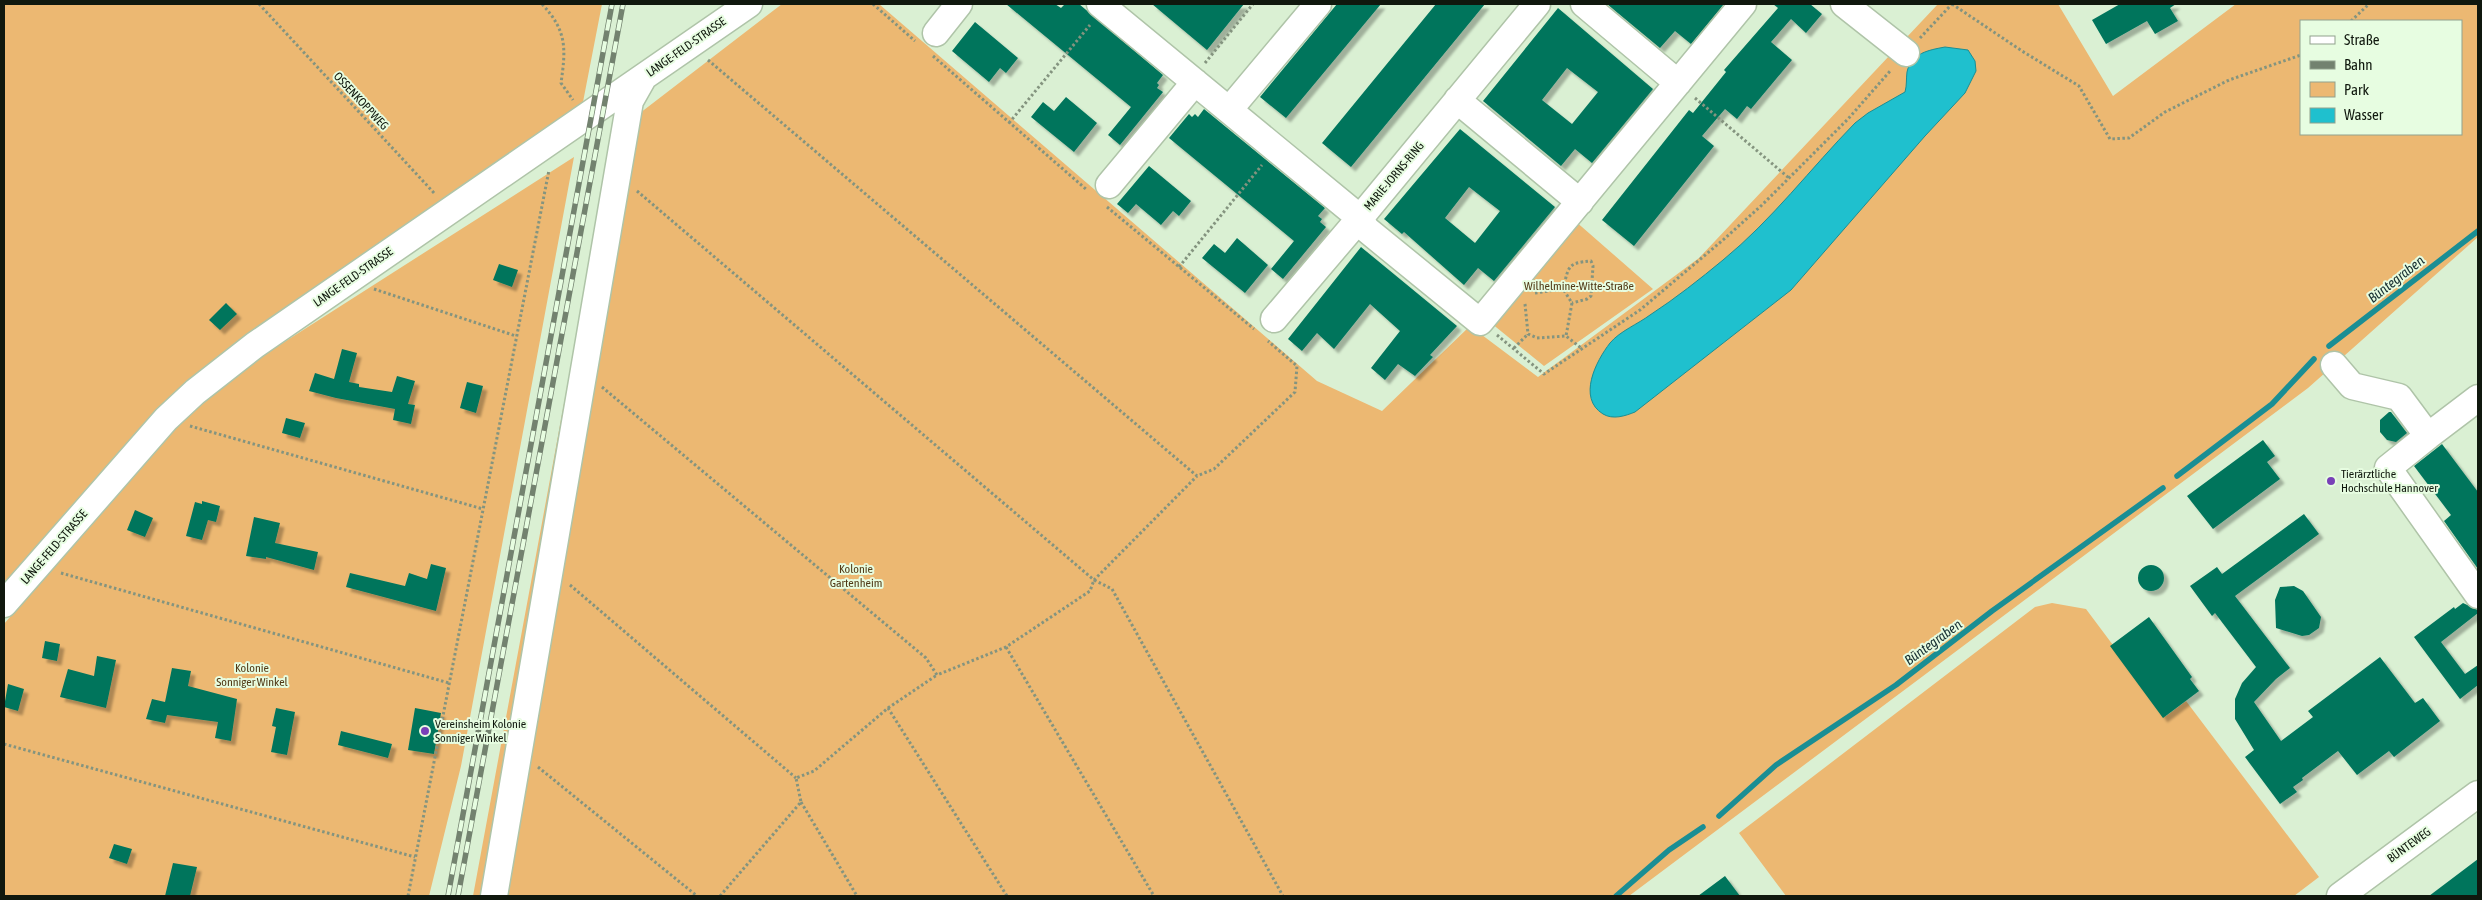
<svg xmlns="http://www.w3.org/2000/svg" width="2482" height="900" viewBox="0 0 2482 900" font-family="'Asap Condensed',sans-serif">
<defs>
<filter id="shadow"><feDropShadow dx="4.5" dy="4.5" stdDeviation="1" flood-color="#0004"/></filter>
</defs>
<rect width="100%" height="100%" fill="#daf0d3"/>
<path fill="#ecb872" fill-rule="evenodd" d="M4,4H602L583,102L251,334L4,587Z
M782,4H879L1317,381L1382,411L1470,326L1538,377L1699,258L1938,4H2058L2113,96L2236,4H2478V237L2308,388L1629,896H473L614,133ZM2301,21H2461V134H2301Z
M574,157L461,766L429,896H4V624L163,438L203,403L264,355Z
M1574,220L1653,289L1544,366L1491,323Z
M2052,603L2086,609L2166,716L2186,701L2319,877L2294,896H1786L1739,833L2035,607Z"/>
<path fill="#1fc0ce" stroke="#1a8e94" d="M1945,47L1968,50L1975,61L1976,71L1965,93L1925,136L1791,290L1635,412C1625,416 1613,420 1603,414C1577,398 1596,361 1610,343C1620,331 1638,324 1650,315C1676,298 1700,279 1723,260C1772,220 1811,168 1855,123L1868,113L1905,92C1907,85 1906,79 1907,72C1911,53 1929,50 1945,47Z"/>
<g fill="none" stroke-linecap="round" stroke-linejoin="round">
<path stroke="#1a8e94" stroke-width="5.5" d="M2329,346L2478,231
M2177,476L2272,404L2314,359
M1719,816L1776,765L1896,685L1992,611L2163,488
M1616,896L1669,850L1703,827"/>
</g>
<path fill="#01755c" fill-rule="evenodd" filter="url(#shadow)" d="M1006,4H1055L1061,8L1065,4H1079L1163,75L1157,83L1159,85L1157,88L1163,92L1120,145L1108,135L1131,107Z
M1152,4H1244L1207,50Z
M1337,4H1381L1286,118L1260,97Z
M1436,4H1485L1351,167L1322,143Z
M1607,4H1724L1691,44L1675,31L1660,48Z
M1773,4H1810L1822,14L1806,33L1791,19L1771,42L1792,60L1751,109L1747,106L1737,119L1725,109L1702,136L1714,146L1634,246L1602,220L1689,110L1693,113L1726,72L1724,70L1778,8Z
M2120,4H2176L2170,8L2178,21L2155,34L2147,21L2106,44L2092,20Z
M1558,8L1653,89L1592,163L1575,149L1561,166L1483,101ZM1567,68L1598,92L1572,124L1542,100Z
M975,22L1018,58L1006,73L1000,68L989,82L952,51Z
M1066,97L1097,123L1074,152L1031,117L1043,102L1054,111Z
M1204,109L1325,208L1318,216L1322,219L1320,222L1326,227L1283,279L1271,269L1294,241L1169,138L1189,114L1192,117L1195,114L1198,117Z
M1460,129L1555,207L1494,281L1478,268L1464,285L1404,232L1402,234L1384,219ZM1469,187L1500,211L1475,243L1445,218Z
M1149,166L1191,201L1179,216L1173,211L1161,225L1136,204L1128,213L1117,204Z
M1237,238L1268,265L1245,293L1202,258L1214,244L1225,253Z
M1361,247L1457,326L1430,355L1433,357L1415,376L1398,364L1385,380L1371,368L1400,331L1370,304L1334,349L1317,333L1302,351L1288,339Z
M499,264L518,270L512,287L493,280Z
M226,303L237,314L220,330L209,320Z
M342,349L357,353L349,382L359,384V387L392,392L397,376L415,381L408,404L415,405L411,424L393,420L395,409L336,398L309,391L315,373L334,379Z
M467,382L483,386L476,413L460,408Z
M2389,412H2391L2407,433L2396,442L2387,440L2380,432V420Z
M286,418L305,423L300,438L282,433Z
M2263,440L2275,456L2267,462L2280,479L2213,529L2187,496Z
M2442,444L2478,492V569L2444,521L2451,515L2414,466Z
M202,501L220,506L216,522L208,520L202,540L186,536L195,502L202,504Z
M135,510L153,518L145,537L127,530Z
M2304,514L2319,534L2235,596L2290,668L2276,679L2254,702L2281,741L2313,717L2308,711L2380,657L2415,703L2423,698L2440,721L2394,757L2389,751L2357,775L2338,751L2302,778L2303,780L2293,787L2297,792L2280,804L2245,757L2254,750L2235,719V699L2242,683L2256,667L2215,613L2212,616L2190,586L2217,567L2222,574Z
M254,517L280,523L275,543L318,552L314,570L266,557V559L246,556Z
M431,564L446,568L436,611L346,587L350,573L405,586L409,573L427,579Z
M2138 578a13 13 0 1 1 26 0a13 13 0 1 1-26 0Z
M2294,586L2303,591L2321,617L2319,628L2309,635L2302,636L2276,628L2275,600L2280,587Z
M2463,603L2478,610V613L2441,642L2465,674L2478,665V685L2460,699L2414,637L2454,607L2455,609Z
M2149,617L2192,677L2190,679L2199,691L2163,718L2110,646Z
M45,641L60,644L57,661L42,658Z
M97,656L116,660L106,708L60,697L68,669L94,676Z
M172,668L191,671L188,686L237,699L231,741L215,738L218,722L167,715L165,723L146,719L152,699L165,702Z
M8,684L24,689L18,711L4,707Z
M276,708L295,712L287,755L271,752L276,727L272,726Z
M415,708L441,713L434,754L408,750Z
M341,731L392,744L388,758L338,745Z
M114,844L132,849L127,864L109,858Z
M2478,859V896H2429Z
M173,863L197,867L190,896H165Z
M1725,876L1740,896H1698Z"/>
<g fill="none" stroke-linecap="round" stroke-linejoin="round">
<g stroke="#afc4a8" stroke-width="29">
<path id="minor" d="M1100,4L1360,218L1537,4
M1584,4L1678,83
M1844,4L1906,53
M936,33L959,4
M1457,100L1580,202
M1229,110L1318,4
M1109,185L1195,82
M1274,319L1360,218L1366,229L1480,322L1743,4
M2334,365L2352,386L2399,397L2428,436L2388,468L2478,595
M2428,436L2478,398
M4,604L166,419L195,392L255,345L749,4
M494,896L630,101L643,78
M2340,896L2478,794"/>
</g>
<path stroke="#84947f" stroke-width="3" stroke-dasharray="2.5 2.5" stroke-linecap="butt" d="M259,4L435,194
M542,4C567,31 566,48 561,83L573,100
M873,4L915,41
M1952,4L2022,51L2079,86L2110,139L2129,138L2165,112L2229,80L2301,55
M2351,21L2369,4
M1920,38L1952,4
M933,56L1087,190
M708,60L1197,476L1214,469L1295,392L1297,366L1268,341
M1205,63L1253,4
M1695,98L1789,178
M1009,123L1090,25
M637,191L1094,580L1197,476
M1107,207L1254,329
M1179,267L1262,165
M374,289L516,336
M1563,289C1569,266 1567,263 1591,261L1593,266L1591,296L1587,299L1572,303
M1535,293L1563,289L1572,303L1566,336
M1525,304L1528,334L1537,338L1566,336L1581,348
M1497,335L1544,374L1640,310L1723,240L1762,205L1848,119L1891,70
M1514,348L1528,334
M602,387L926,658L937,675L1006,647L1090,591L1094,580L1112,589L1283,896
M190,426L483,509
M61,573L449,683
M570,585L796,778
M1006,647L1154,896
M888,708L937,675
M4,744L415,857
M538,767L697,896
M801,802L857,896
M408,896L549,170
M720,896L801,802L796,778L814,771L888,708L1007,896"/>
<use href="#minor" stroke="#fff" stroke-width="26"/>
<g stroke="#73826f" stroke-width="5.5">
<path id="rail" d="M448,896L612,4
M458,896L623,4"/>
</g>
<use href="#rail" stroke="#e7fde1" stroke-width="4" stroke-dasharray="11" stroke-linecap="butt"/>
</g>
<g fill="#7840b7" stroke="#e7fde1" stroke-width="2">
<circle cx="2331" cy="481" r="5"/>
<circle cx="425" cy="731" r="5"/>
</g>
<g text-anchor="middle" stroke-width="4" stroke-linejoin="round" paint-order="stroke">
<g font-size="12" fill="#10180e" stroke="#e7fde1">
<text transform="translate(686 47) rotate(-35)" y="4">LANGE-FELD-STRASSE</text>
<text transform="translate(361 101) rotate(47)" y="4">OSSENKOPPWEG</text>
<text transform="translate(1394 176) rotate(-50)" y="4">MARIE-JORNS-RING</text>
<text transform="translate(353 277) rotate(-35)" y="4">LANGE-FELD-STRASSE</text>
<text transform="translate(54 547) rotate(-49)" y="4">LANGE-FELD-STRASSE</text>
<text transform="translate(2409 845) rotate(-36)" y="4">BÜNTEWEG</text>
</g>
<g font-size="12" fill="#513916" stroke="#e7fde1">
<text x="1579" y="290">Wilhelmine-Witte-Straße</text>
<text x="856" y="573">Kolonie<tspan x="856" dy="14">Gartenheim</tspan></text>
<text x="252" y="672">Kolonie<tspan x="252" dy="14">Sonniger Winkel</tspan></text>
</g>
<g font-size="12" fill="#10180e" stroke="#e7fde1" text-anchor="start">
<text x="2341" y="478">Tierärztliche<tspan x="2341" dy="14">Hochschule Hannover</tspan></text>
<text x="435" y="728">Vereinsheim Kolonie<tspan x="435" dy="14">Sonniger Winkel</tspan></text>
</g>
<g font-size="14" font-style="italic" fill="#162e31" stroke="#e7fde1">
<text transform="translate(2396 279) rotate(-38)" y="5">Büntegraben</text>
<text transform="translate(1933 642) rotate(-36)" y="5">Büntegraben</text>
</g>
</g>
<rect width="2482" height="900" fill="none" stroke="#10180e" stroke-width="10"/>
<rect x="2300" y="20" width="162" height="115" fill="#e7fde1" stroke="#91a18d"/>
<rect x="2310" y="36" width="25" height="8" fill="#ffffff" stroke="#91a18d"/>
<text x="2344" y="45" font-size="15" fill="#10180e">Straße</text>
<rect x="2310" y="61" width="25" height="8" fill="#73826f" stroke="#91a18d"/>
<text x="2344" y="70" font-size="15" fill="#10180e">Bahn</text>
<rect x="2310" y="82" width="25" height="15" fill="#ecb872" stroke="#91a18d"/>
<text x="2344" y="95" font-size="15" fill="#10180e">Park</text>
<rect x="2310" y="108" width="25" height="15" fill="#1fc0ce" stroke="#91a18d"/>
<text x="2344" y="120" font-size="15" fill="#10180e">Wasser</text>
</svg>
